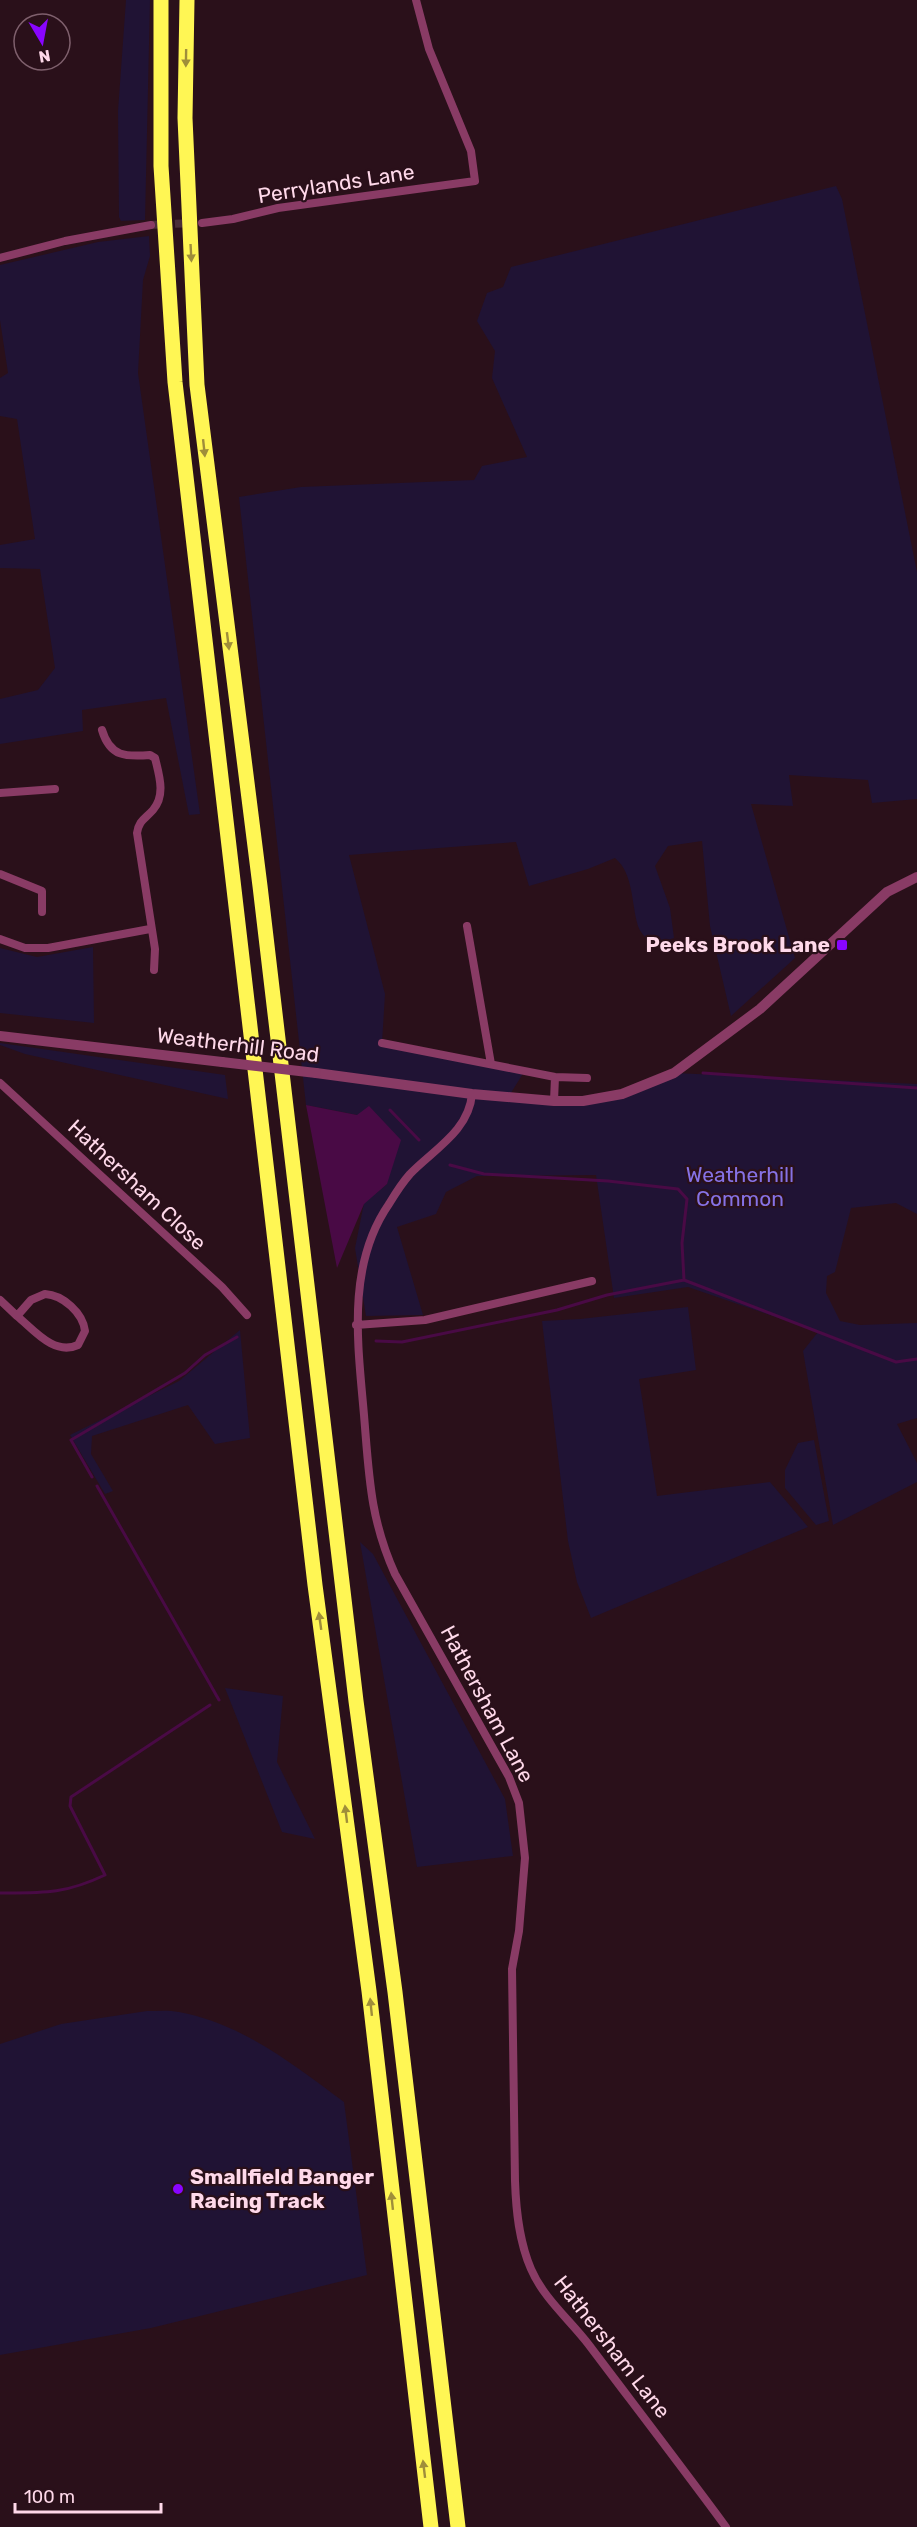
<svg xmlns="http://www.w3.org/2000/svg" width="917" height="2527" viewBox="0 0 917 2527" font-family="Rubik,sans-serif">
<rect width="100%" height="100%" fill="#2a101a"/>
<path fill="#201334" d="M126,0H150L145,220L121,221L119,217L118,111Z
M836,186L842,199L917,572V799L872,803L868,780L789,775L793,806L751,804L795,958L731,1016L710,926L702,841L668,846L655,866L670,908L674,938L653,945C648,940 640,933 638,926C631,904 634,874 615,858L588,869L529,886L516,842L349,855L385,994L382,1043L524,1072L509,1096L583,1101L674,1073L917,1084V1214L896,1203L851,1208L835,1272L827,1276L826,1293L840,1321L860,1325L917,1323V1418L897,1424L917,1463V1482L833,1525L803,1351L818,1332L837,1338L688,1287L614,1298L596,1175L477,1176L446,1192L436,1214L397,1227L423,1315L366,1316L355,1248L364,1203L387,1184L357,1115L306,1105L239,497L301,487L474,480L482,466L527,457L492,378L495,351L477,321L487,293L503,287L511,267Z
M149,236L150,256L143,280L138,373L200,814L189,815L166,698L82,710L83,731L0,744V699L38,690L55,668L40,569L0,568V545L35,539L17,419L0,416V378L8,373L0,320V265L98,242Z
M93,947L94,1023L0,1013V948L37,957Z
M0,1043L225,1075L228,1099L25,1054L0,1045Z
M688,1307L696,1370L639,1379L657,1496L770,1482L808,1527L591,1618L577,1582L568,1541L542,1321L580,1319Z
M240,1330L250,1438L215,1444L188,1405L92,1436L91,1454L113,1491L105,1494L70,1435L179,1381Z
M814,1440L829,1521L816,1525L785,1488V1470L798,1443Z
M360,1542L373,1554L505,1799L513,1856L417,1867Z
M225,1688L283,1696L277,1762L315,1839L282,1832Z
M147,2011C158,2011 169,2010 179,2012C243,2024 294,2065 344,2102L367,2275L151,2328L0,2355V2044L61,2024Z"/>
<path fill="#490a45" d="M306,1105L357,1115L369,1106L401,1140L387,1184L364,1204L337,1268Z"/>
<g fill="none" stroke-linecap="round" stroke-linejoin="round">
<path stroke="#490a45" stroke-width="3" d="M703,1073L917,1088
M390,1110L419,1140
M450,1165L484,1174L608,1181L678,1189L687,1199L682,1243L684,1280
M376,1341L402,1342L557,1310L607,1295L684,1280L896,1362L917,1359
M92,1477L71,1440L185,1373L205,1355L237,1337
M97,1486L219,1700
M0,1893C44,1893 65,1894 105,1875L70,1806L71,1797L210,1705"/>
<path stroke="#4a2e39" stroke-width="8" stroke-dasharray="8 4" stroke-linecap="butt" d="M151,225L191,223"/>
<path stroke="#893b65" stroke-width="8" d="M202,223L233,219L278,208L475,181L471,151L429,49L416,0
M0,258L65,241L151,225
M102,730C110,757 126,757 150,755L155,758C159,775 166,795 153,810C145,819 139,820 137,833L155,949L154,970
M0,793L55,789
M0,874L42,891V912
M467,926L491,1064
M0,939L25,948H48L150,929
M382,1043L555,1077L587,1078
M0,1083L222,1287L247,1315
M472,1094C469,1131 433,1150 410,1174C402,1183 395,1194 389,1204C346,1266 358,1345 364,1415C369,1475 370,1519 395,1574L509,1777L519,1803L525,1858L519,1931L512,1969L515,2181C516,2211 519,2241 531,2269C544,2299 570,2320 589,2345C635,2406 681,2466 726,2527
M554,1101L555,1077
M45,1294C63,1295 83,1313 85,1331L78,1345C54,1356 34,1330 17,1316L31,1300Z
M0,1300L17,1316
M356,1325L425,1320L592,1281"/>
<path stroke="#893b65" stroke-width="10" d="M0,1036L222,1062
M316,1073L472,1094L554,1101H583L622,1094L674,1073L760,1009L887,892L917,877"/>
<path stroke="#fff654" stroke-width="15" d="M161,0V166L175,382L315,1585L369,1991L431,2527
M187,0L185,118L197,385L260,886L356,1701L395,1992L458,2527"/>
<path stroke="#893b65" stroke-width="10" d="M222,1062L316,1073"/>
</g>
<defs><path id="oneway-solid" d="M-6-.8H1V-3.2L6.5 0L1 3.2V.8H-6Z" transform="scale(1.5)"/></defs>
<g fill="#9f8e3a">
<use href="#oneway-solid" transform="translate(186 58) rotate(91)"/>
<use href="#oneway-solid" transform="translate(191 253) rotate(87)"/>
<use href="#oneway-solid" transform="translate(204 448) rotate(84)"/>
<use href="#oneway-solid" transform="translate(228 641) rotate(83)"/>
<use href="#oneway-solid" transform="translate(320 1621) rotate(-98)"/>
<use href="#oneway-solid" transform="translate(346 1814) rotate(-97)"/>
<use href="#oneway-solid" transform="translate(371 2007) rotate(-96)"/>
<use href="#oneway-solid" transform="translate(392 2201) rotate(-96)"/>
<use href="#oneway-solid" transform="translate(424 2469) rotate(-97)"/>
</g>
<g fill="#8905ff" stroke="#2a101a" stroke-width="2">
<rect x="836" y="939" width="12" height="12" rx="3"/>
<circle cx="178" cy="2189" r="6"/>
</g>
<g text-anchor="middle" stroke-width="4.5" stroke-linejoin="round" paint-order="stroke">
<g font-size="21" fill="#ffd9ea" stroke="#2a101a">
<text transform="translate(336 184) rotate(-9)" y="7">Perrylands Lane</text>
<text transform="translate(238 1045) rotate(7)" y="7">Weatherhill Road</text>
<text transform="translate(137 1185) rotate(43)" y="7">Hathersham Close</text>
<text transform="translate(487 1704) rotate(62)" y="7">Hathersham Lane</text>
<text transform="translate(612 2347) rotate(52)" y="7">Hathersham Lane</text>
</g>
<g font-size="21" font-weight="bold" fill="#ffd9ea" stroke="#2a101a" text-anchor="end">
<text x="830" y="952">Peeks Brook Lane</text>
<text x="190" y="2184" text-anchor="start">Smallfield Banger<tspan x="190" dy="24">Racing Track</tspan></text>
</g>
<g font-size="21" fill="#8672e5" stroke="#2a101a">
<text x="740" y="1182">Weatherhill<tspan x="740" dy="24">Common</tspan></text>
</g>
</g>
<g transform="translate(42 42) rotate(170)"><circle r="28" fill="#2a101a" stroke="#7f606d" stroke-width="1.5"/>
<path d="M0-4.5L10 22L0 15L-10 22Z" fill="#8905ff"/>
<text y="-9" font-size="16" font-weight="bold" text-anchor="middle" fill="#ffd9ea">N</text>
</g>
<path d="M15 2503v9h146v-9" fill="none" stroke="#ffd9ea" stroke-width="3"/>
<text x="24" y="2503" font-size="18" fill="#ffd9ea" stroke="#2a101a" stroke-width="4.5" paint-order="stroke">100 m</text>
</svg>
